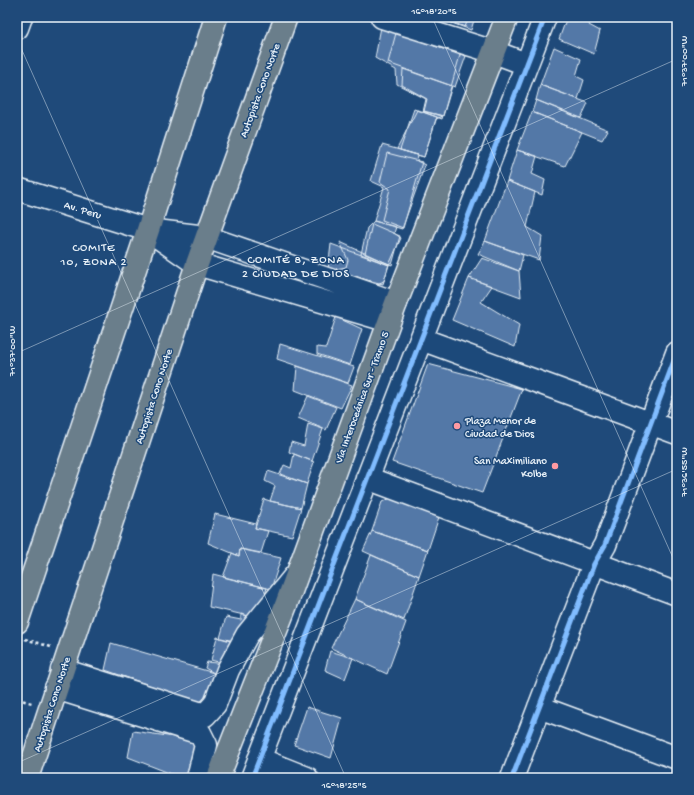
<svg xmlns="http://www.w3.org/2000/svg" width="694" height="795" viewBox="0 0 694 795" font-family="'Gochi Hand',sans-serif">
<rect width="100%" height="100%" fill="#1f4a7a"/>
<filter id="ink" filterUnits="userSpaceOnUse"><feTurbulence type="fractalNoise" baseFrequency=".025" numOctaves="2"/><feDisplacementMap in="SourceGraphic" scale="8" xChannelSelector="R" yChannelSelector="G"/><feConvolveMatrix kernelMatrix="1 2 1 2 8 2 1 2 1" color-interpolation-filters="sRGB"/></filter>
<g filter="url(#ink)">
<path fill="#5378a7" stroke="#e8f1f8" d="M435,17H450L466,22L467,17H475L471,30Z
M438,17H469L465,27Z
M567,17H592L589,25L600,31L594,54L559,39Z
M381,27L460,55L442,119L423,112L426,99L397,84L396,70L375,58Z
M396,33L466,56L455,87L388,63Z
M554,47L581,59L576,76L584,80L578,99L540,85Z
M403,69L452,86L443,116L424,111L427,99L402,85Z
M540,85L588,103L581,118L536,100Z
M536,100L608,130L602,140L532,112Z
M414,109L437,117L424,157L400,150Z
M417,110L443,116L436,119L424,157L397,149Z
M532,112L582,132L565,166L517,150Z
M382,145L418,155L417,161L425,165L402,229L374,221L384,187L371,181Z
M517,150L537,156L532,174L545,180L542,195L507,181Z
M387,153L422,162L403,228L382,220L390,189L380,182Z
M507,181L535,192L527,227L542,236L539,260L485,241Z
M374,221L396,227L394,233L401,238L389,265L361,254L367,228Z
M372,224L400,236L392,265L365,254Z
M485,241L523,255L519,271L478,254Z
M340,242L389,264L384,281L377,284L336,269L346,267L348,260Z
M331,244L389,265L383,284L328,270Z
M482,258L519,271L521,297L469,278Z
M469,278L492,286L481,302L519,325L515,347L452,320Z
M336,317L362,329L350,365L317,354V347L326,348Z
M280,344L354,367L348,383L277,359Z
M428,364L522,389L482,493L392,462Z
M297,366L352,385L341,408L295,390Z
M308,396L336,407L326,430L298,418Z
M308,424L323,429L312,461L289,452L291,442L304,446Z
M294,454L314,462L307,484L280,474L284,465L291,468Z
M268,471L307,484L301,508L270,501L275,486L265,481Z
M393,497L439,517L428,550L372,531L382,502Z
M264,499L270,501L301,508L292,536L255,528Z
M215,514L256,524L255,528L268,531L261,553L240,549L239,556L208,543Z
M372,531L428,550L419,576L363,551Z
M240,549L281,558L271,589L223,577L232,553L239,556Z
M371,555L419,576L404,620L355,599Z
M213,574L267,588L257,618L209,607Z
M355,599L406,622L387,674L331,648Z
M241,614L257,618L248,646L220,638L226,617L241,620Z
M217,637L242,643L236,667L211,660Z
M111,643L214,673L205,668L207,662L226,664L213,707L105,670Z
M330,651L353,658L345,679L325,670Z
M307,707L342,718L331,758L294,745Z
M133,731L195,740L200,778H182L128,757Z"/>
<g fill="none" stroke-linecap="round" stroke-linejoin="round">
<g stroke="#e8f1f8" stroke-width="25">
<path id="minor" d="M382,17L494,52L526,64
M17,28L21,17
M17,189L148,230L206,237L396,303
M151,232L197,264L389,321
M421,339L677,433
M367,478L677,594
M62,670L205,715L215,704L228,670L247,635L295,576
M56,688L200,733L206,745L198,778
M539,707L677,758
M259,759L307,778
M252,778L545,17
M512,778L594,564L605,545L677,353"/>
</g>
<g stroke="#e8f1f8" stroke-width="25">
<path id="major" d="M17,622L148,230L216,17
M27,778L197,264L286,17"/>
</g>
<g stroke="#e8f1f8" stroke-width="25">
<path id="highway" d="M218,778L286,605L396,303L507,17"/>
</g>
<path stroke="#e8f1f8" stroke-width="2.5" stroke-dasharray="3 3" stroke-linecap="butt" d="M25,639L51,647
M17,699L32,703"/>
<use href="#minor" stroke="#1f4a7a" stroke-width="22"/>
<use href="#major" stroke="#6b7e8b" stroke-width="22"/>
<use href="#highway" stroke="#6b7e8b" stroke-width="22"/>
<g stroke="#1f4a7a" stroke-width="8">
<path id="cycleway" d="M252,778L545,17
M512,778L594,564L605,545L677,353"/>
</g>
<use href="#cycleway" stroke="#80bcff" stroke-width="5"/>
</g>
</g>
<path fill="none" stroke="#e8f1f8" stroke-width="1" stroke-opacity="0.45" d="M432,17L677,567M17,39L346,778M17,353L677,59M17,763L677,469"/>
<g fill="#ff9aa2" stroke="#1f4a7a" stroke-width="1.5">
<circle cx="457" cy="426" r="4"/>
<circle cx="555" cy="466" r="4"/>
</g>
<g text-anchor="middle" stroke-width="3" stroke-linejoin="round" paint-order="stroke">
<g font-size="11" fill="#e8f1f8" stroke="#1f4a7a">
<text transform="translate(259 90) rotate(-70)" y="4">Autopista Cono Norte</text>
<text transform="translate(83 209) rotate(17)" y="4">Av. Peru</text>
<text transform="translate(153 396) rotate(-72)" y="4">Autopista Cono Norte</text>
<text transform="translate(361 397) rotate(-70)" y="4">Vía Interoceánica Sur - Tramo 5</text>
<text transform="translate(51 704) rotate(-72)" y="4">Autopista Cono Norte</text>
</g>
<g font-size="11" fill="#e8f1f8" stroke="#1f4a7a" text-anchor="start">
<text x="465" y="424">Plaza Menor de<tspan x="465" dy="13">Ciudad de Dios</tspan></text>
<text x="547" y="464" text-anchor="end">San Maximiliano<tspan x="547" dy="13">Kolbe</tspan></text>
</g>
<g font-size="12" letter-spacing="1" fill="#e8f1f8" stroke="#1f4a7a">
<text x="94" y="251">COMITE<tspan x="94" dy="14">10, ZONA 2</tspan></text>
<text x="296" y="263">COMITÉ 8, ZONA<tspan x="296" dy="14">2 CIUDAD DE DIOS</tspan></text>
</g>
</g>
<rect width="694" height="795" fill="none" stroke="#1f4a7a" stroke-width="44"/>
<rect x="22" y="22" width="650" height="751" fill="none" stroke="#e8f1f8" stroke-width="1.5"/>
<g font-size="10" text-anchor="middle" fill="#e8f1f8">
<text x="434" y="14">16°18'20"S</text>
<text transform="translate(683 61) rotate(-90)" y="4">71°37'00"W</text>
<text transform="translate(11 351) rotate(-90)" y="4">71°37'00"W</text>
<text transform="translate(683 472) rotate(-90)" y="4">71°36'55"W</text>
<text x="344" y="788">16°18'25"S</text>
</g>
</svg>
